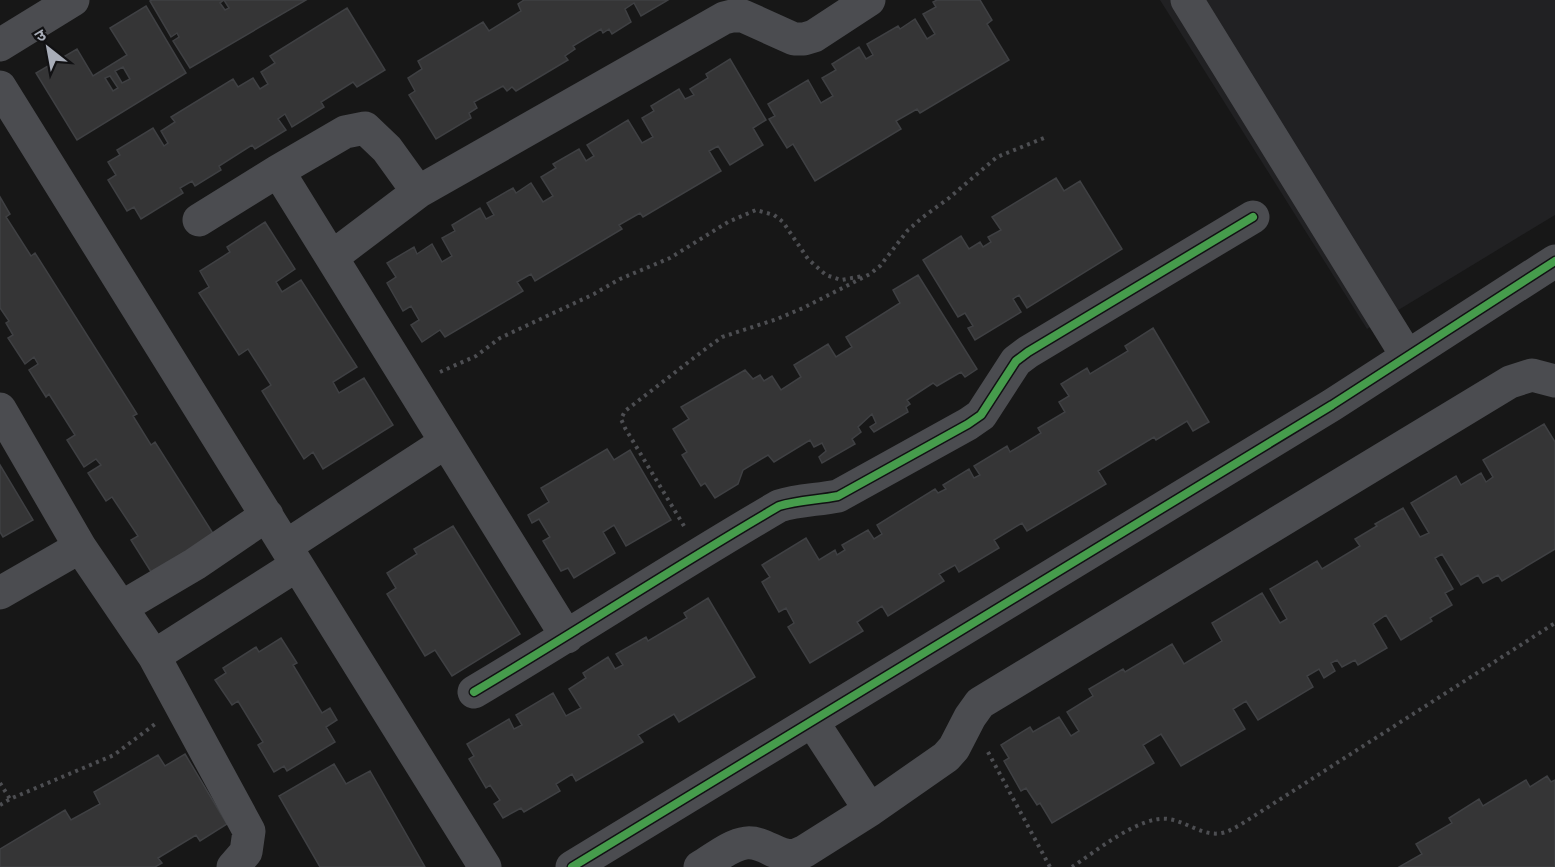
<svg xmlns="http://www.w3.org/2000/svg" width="1555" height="867" viewBox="0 0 1555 867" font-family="'PT Sans Narrow','Noto Sans Devanagari',sans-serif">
<rect width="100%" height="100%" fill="#171717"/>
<path fill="#212123" d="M1160,0H1555V215L1367,329Z"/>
<path fill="#353536" stroke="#3f4043" stroke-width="1.5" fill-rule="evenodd" d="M152,0H306L190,68L173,41L179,37L177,33L171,37L150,1ZM224,0L229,8L225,10L220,3Z
M524,0H668L641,16L634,3L625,9L631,22L612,34L609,29L603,33L601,29L573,46L575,49L565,56L568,60L516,91L512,87L507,91L503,86L474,102L477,108L469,113L471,118L436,139L409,95L415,91L408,78L422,69L418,61L483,22L489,31L521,11L518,4Z
M937,0H980L992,20L987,24L1009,60L920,113L917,109L896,121L901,129L815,181L793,144L787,148L769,119L775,116L768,104L808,80L821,103L833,96L822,78L836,70L832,64L859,47L866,59L873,55L867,44L898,26L900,29L915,19L927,39L935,34L923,14L936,7L933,2Z
M146,6L186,73L77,140L36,73L77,49L93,76L127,55L110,28ZM123,67L130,79L122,83L115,71ZM110,76L118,88L113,91L105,78Z
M347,8L385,70L357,87L353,82L321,102L324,107L292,127L285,114L278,119L286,130L255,149L252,145L219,166L221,170L195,186L192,181L180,188L183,193L141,219L134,207L127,211L108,180L116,175L108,162L120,155L117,150L153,128L164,146L168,143L161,131L175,122L171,117L233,79L238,87L253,78L260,89L268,84L261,72L275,63L270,56Z
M730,59L766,120L753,128L763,145L730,165L718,146L709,151L721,171L643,217L640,213L619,225L622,229L535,281L531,274L517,282L523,291L445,337L440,330L422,342L411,325L419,320L411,306L403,311L387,283L396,277L387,263L414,247L417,254L432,244L442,262L452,256L442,238L455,231L452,225L480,208L486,219L494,215L487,203L513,188L516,193L531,183L543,202L553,196L541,177L556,168L553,164L579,149L586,161L594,156L587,145L628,120L642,143L653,137L642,118L654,111L651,106L679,89L685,99L694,95L690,89L708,78L706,74Z
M1056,178L1064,191L1080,181L1122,249L1027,308L1019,295L1013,299L1021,312L975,340L968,328L973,326L965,313L958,317L923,260L961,236L969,249L980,242L983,247L991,242L988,237L1001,230L992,217Z
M0,197L10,214L6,217L31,256L35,253L137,414L133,416L151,445L155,442L214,535L153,575L131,540L138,536L112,497L106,501L88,473L101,465L96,459L84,467L67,440L75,435L49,394L46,397L29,370L38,364L34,357L25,364L8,338L13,335L6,323L9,321L0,308Z
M265,222L295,269L276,282L282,292L301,280L357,367L333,382L339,393L364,378L393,425L323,469L313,452L304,459L262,391L271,385L248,349L239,355L199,293L209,287L200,271L230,252L227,247Z
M918,275L977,369L965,377L961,372L937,386L933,383L907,400L910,404L906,407L908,412L874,432L870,427L876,423L872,414L858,427L861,432L852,439L855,444L822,463L819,457L826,451L822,443L814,447L810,440L774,462L768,455L743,470L738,484L715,498L705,483L701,486L682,455L687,452L673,429L689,419L681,407L745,370L753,379L760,375L764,381L772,376L781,390L801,377L794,365L828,344L836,357L852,347L846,337L900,303L893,290Z
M1153,328L1209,422L1193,431L1187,421L1156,440L1154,437L1098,471L1106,484L1027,531L1022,523L994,540L999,548L959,572L955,565L939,574L944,581L888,616L882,606L857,622L863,631L810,663L788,627L794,623L786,608L779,612L762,582L770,577L762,565L806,538L819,560L835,550L837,555L845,550L842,545L868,530L874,539L882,534L877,525L935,489L938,493L946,489L943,485L969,469L974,478L980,475L974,466L1007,446L1010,452L1041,433L1038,428L1065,412L1059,402L1069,396L1061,384L1087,368L1090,374L1128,351L1125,346Z
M1544,424L1555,442V549L1502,581L1498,575L1483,583L1478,575L1461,585L1442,554L1435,558L1453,589L1445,593L1452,605L1430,618L1432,621L1401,640L1386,615L1373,624L1387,648L1358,665L1355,660L1342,667L1337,660L1331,663L1335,671L1324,678L1319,669L1307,676L1313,687L1258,720L1246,701L1233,709L1245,729L1181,766L1161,734L1143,745L1154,763L1052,823L1040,803L1037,805L1026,788L1021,791L1004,761L1009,758L1001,745L1030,727L1033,732L1059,717L1071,736L1079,731L1067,712L1093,696L1089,689L1123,669L1125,672L1172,644L1184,664L1222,641L1212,623L1262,593L1280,623L1287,619L1270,589L1317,561L1322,569L1360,546L1355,539L1377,526L1375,524L1403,508L1420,537L1429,533L1411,503L1456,476L1461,485L1481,473L1486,482L1493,477L1483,460Z
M607,449L614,460L630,450L671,520L626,546L614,525L603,532L615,553L574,578L568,568L561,571L543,541L550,537L539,519L532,523L528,515L549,502L541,488Z
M0,465L33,520L3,537L0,532Z
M453,526L520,634L452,676L435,650L425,656L387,594L396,588L387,573L417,554L414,549Z
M708,598L755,677L679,722L674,714L638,735L643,742L576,781L572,774L556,784L560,791L524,812L521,808L503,818L494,804L500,800L490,785L486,788L469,759L474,756L467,744L509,719L514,729L522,725L516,715L553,693L566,716L581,708L569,689L586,678L583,673L608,657L615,669L623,665L616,654L646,637L648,641L687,618L684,613Z
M281,638L297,663L293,665L322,713L330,708L337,720L326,727L335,742L287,771L284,766L274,772L258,745L263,742L238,701L232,705L215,680L226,673L223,668L256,647L259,652Z
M185,754L227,824L200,841L196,835L158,858L162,863L155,867H0V849L65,810L71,820L100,804L94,792L158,755L165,766Z
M334,764L346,784L370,771L425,867H320L279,796Z
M1547,776L1551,782L1555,780V867H1399L1422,854L1416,844L1452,823L1449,818L1479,799L1483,806L1526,780L1530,787Z"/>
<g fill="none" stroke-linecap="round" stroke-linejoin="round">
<path stroke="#4d4e52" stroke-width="4" stroke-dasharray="3 4.5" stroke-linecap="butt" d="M440,372L476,356L500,338L594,294L620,279L670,258L728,222L756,210L774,215L783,222L808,259L826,275L841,280L863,276
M684,526L625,428L621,419L625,411L704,350L722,337L777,319L803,308L870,274L880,266L908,230L923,217L949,198L997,157L1044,138
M988,752L1050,867
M0,783L10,799
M0,805L10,799L114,755L155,724
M1072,867C1095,852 1140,815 1168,819C1186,821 1203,837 1222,833C1228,832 1234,828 1240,825L1555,623"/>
<path stroke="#4b4c50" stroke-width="33" d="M1187,0L1407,356
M0,45L73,0
M0,87L485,867
M278,171L567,637
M199,220L278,171L345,132L365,128L387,149L418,192
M332,257L418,192L724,18L732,16H743L794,39H804L814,36L869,0
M0,409L80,547L154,656L249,831L246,852L233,867
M286,546L446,442
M0,593L80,547
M122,607L195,564L267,515
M154,656L297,565
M474,692C577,631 676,566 779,506C798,500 818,500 838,496L968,424L981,415L1016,361L1028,352L1253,217
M812,721L870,810
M572,867L1332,405L1555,261
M700,867C714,859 730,845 746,843C763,841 776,856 792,856C796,855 801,853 805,851L870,810L946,757L954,748L970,717L980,703L1510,382L1532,375L1555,381"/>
<g stroke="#111113" stroke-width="11">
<path id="cycleway" d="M474,692C577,631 676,566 779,506C798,500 818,500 838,496L968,424L981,415L1016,361L1028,352L1253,217
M572,867L1332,405L1555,261"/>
</g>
<use href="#cycleway" stroke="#469c4c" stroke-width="8"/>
</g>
<g transform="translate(48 48) rotate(329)" stroke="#111113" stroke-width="4.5" paint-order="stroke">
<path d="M0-4.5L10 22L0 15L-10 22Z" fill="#a8adb8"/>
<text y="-9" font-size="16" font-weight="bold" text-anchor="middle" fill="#a8adb8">उ</text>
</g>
</svg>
